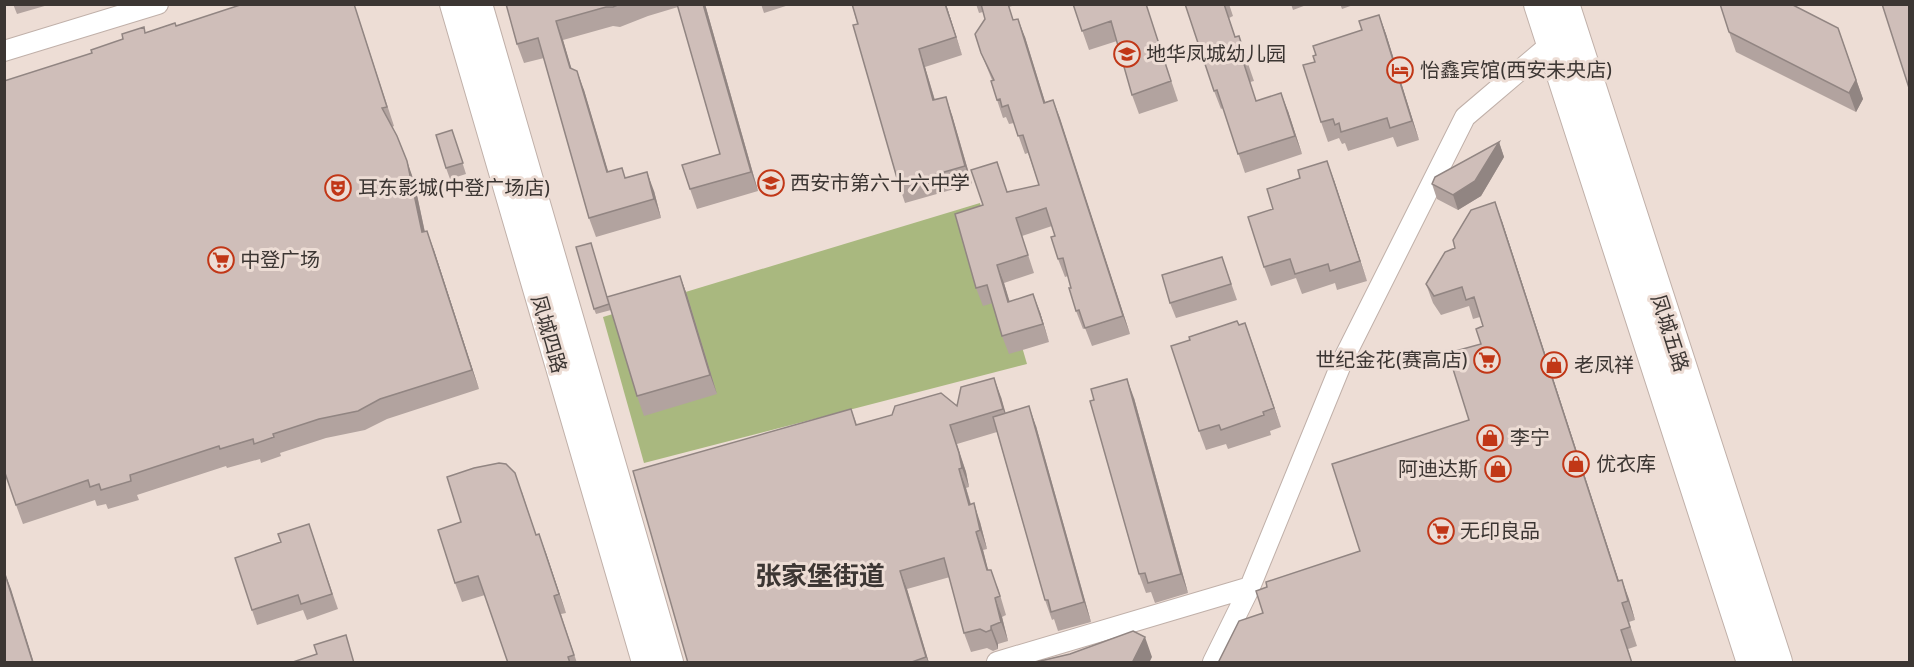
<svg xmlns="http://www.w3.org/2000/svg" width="1914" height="667" viewBox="0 0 1914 667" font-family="Cabin,'Noto Sans SC',sans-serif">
<rect width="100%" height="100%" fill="#edddd5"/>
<path fill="#a9b87f" d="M980,203L1027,364L644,463L603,317Z"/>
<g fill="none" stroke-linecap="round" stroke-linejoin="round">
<g stroke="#c0b0a9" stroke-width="22">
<path id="minor" d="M4,51L158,4
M997,662L1250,587
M1213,662L1250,587L1342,362L1465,117L1552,43"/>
</g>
<g stroke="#c0b0a9" stroke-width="28">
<path id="tertiary" d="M453,4L645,662
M479,4L670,662"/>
</g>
<g stroke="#c0b0a9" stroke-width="34">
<path id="primary" d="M1540,4L1753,662
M1563,4L1776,662"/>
</g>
<use href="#minor" stroke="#fff" stroke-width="20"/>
<use href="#tertiary" stroke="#fff" stroke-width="26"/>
<use href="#primary" stroke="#fff" stroke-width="32"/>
</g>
<path fill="#b2a39f" d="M13,4H48V5L17,14Z
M354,4L394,126L392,127L414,181L425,232L434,250L479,389L387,419L365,430L326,438L280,453L281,456L261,463L260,459L227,468L226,466L137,495L139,500L108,509L106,504L97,506L95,500L23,524L16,505L92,53L146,33L176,26Z
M506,4H705L758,191L697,209L690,189L720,154L678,7L648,16L620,27L613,26L563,40L571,68L584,90L608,172L626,178L654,191L661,218L596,237L589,218L544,58L524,63L517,44Z
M761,4H792L764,13Z
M852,4H946L962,55L925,67L935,100L952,115L972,184L905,203L899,185Z
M976,4H1018L1009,7L1013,20L1025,37L1045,102L1053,100L1130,334L1092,346L1085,328L1083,329L1076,311L1068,276L1065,277L1058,259L1055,236L1052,226L1022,236L1034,273L1004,283L1009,301L1040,312L1049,342L1009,354L1002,336L993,303L983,306L976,288L983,205L1008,192L1039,185L1028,153L1025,154L1014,123L1009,124L1006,117L1003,118L997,100L992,80L981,53L985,19L983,12L979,13Z
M1073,4L1149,14L1178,101L1139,114L1132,95L1117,41L1089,50Z
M1185,4H1229L1233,16L1229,18L1235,37L1239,36L1245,55L1254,81L1250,82L1256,101L1288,111L1302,154L1245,173L1223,108L1221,109L1214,91Z
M1291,4H1309L1293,10Z
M1340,4H1356L1342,9Z
M1379,15L1386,34L1419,140L1397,147L1393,137L1348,151L1345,143L1342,144L1339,138L1328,142L1321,122L1315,62L1362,30Z
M1838,28L1863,99L1856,112L1736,52L1729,32Z
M452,130L466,174L450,179L446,168Z
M1499,142L1504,157L1481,196L1458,210L1437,199L1432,184Z
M1334,180L1367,281L1337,290L1335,283L1302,294L1296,278L1271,286L1264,267L1273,209Z
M1502,221L1619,581L1631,606L1635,620L1629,622L1637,646L1628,649L1632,663H1218L1263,613L1360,551L1469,420L1481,344L1483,326L1480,317L1473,319L1469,306L1441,315L1433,303L1426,284L1455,248Z
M591,243L611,310L596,314L594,309Z
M1222,257L1237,300L1176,318L1170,303Z
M680,276L687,295L717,394L644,416L637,396Z
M1245,323L1281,427L1270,431L1271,435L1228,449L1226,444L1206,450L1199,431L1239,325Z
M1001,397L1005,413L1036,426L1091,622L1058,631L1054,619L1052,620L1045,600L997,432L957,444L966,472L969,487L966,488L971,504L980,522L987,549L983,550L988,570L998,588L1006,615L1002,617L1008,641L998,644V649L993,651L987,648L971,652L964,633L950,577L907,589L929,663H688L851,409L857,425Z
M1134,398L1188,593L1155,603L1151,592L1146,593L1139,574Z
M522,492L536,535L546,553L566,613L561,614L577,663H508L485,595L462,602L455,583L461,522Z
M314,539L338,609L307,620L303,610L257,625L252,610Z"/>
<path fill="#918582" d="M703,4H705L758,191L751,172Z
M945,4H946L962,55Z
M1379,15L1386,34L1419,140L1412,121Z
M1018,19L1025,37L1051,121L1044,103Z
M556,21L563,40L577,87L570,68Z
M1838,28L1863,99L1856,112L1849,93Z
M919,49L925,67L940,118L933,100Z
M577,71L584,90L614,191L607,172Z
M1281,93L1288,111L1302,154L1295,136Z
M946,97L952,115L972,184L965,166Z
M1053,100L1060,118L1130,334L1123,316Z
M1499,142L1504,157L1481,196L1458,210L1453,195Z
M407,161L414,181L429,252L422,232Z
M1327,161L1334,180L1367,281L1360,261Z
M647,172L654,191L661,218L654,199Z
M1495,202L1502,221L1625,600L1618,581Z
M427,231L434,250L479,389L472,370Z
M997,265L1004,283L1015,319L1008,302Z
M680,276L687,295L717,394L710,375Z
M1033,294L1040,312L1049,342Z
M1245,323L1252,342L1281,427L1274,408Z
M994,378L1001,397L1010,428L1003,409Z
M1127,379L1134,398L1188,593L1181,574Z
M1029,406L1036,426L1091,622L1084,602Z
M950,425L966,472L969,487L962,468Z
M959,469L966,488L976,524L969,505Z
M974,503L980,522L987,549L980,530Z
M976,532L983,550L993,589L987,570Z
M539,534L546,553L566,613L559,594Z
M4,571L11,589L34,663H33Z
M900,571L907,589L929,663L926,657Z
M1622,580L1629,599L1635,620L1628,601Z
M995,598L1002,617L1008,641L1001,622Z
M991,626L998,644V649L991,630Z
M1145,637L1152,657L1149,663H1132Z"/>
<path fill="#cfbeb9" stroke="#918582" stroke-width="1.5" d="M243,4H354L387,107L382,108L397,136L407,161L422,232L427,231L472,370L380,399L358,411L319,419L273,434L274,437L254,444L253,439L220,449L219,446L130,475L131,481L101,490L99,484L90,487L88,480L16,505L4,470V81L92,53L91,50L123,39L122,34L144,27L145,33L175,23L176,26Z
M506,4H620L613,7H606L556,21L570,68L577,71L607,172L622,168L625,178L647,172L654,199L589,218L538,38L517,44Z
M677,4H703L751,172L690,189L682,165L720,154Z
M852,4H945L956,37L919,49L933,100L946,97L965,166L899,185L853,25L858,24Z
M981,4H1008L1013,20L1018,19L1044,103L1053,100L1123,316L1085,328L1079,310L1076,311L1069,288H1071L1063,258L1058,259L1051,237L1055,236L1046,208L1016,218L1028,255L997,265L1008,302L1033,294L1043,324L1002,336L987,285L976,288L955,214L983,205L971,170L997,162L1007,192L1039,185L1023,135L1018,136L1008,105L1002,107L1000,99L997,100L991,81L994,80L981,53L975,34L985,19Z
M1073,4H1146L1171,81L1132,95L1111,21L1082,31Z
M1185,4H1224L1235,37L1239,36L1247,62L1244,64L1256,101L1281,93L1295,136L1238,154L1217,90L1214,91Z
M1720,4H1791L1838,28L1856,80L1849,93L1729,32Z
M1882,4H1910V91Z
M1379,15L1412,121L1390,128L1387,118L1341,132L1339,123L1335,125L1333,119L1321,122L1303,65L1315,62L1313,56L1316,55L1313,46L1362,30L1359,21Z
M452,130L463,163L446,168L436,135Z
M1499,142L1475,181L1453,195L1432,184L1435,177Z
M1327,161L1360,261L1330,271L1328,264L1295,274L1290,259L1264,267L1248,217L1273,209L1267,189L1300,178L1298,170Z
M1495,202L1618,581L1622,580L1628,601L1622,603L1630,627L1621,630L1632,663H1218L1239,621L1263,613L1256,591L1267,587L1266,582L1360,551L1332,464L1469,420L1448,353L1481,344L1476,329L1483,326L1474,297L1466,300L1462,287L1434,296L1426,284L1445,252L1455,248L1453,240L1471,210Z
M591,243L609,304L594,309L576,247Z
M1222,257L1231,284L1170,303L1162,275Z
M680,276L710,375L637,396L607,297Z
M1237,321L1239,325L1245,323L1274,408L1263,412L1264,415L1221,430L1219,425L1199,431L1171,346L1190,340L1189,337Z
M994,378L1003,409L950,425L959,453L962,468L959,469L969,505L974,503L980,530L976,532L987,570H991L1000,596L995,598L1001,622L991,626V630L986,632L980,629L964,633L944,558L900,571L926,657L909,663H688L633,471L851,409L856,425L892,415L895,406L941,393L957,406L961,387Z
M1127,379L1181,574L1148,583L1145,573L1139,574L1090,401L1094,400L1091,389Z
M1029,406L1084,602L1051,612L1048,600H1045L993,417Z
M499,463L506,464L515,473L536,535L539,534L559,594L554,596L574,655L568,657L570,663H508L478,576L455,583L438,530L461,522L447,477L474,468Z
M309,524L332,594L301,604L298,595L252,610L235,558L281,542L278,534Z
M4,571L33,663H4Z
M1133,631L1145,637L1132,663H1032L1070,654Z
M346,635L354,663H290L317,654L314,645Z"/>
<defs>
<g id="school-ring" transform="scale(1.35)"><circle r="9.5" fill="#edddd5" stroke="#c13717" stroke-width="1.5"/><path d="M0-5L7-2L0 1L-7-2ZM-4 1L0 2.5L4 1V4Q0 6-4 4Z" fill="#c13717"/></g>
<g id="hotel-ring" transform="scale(1.35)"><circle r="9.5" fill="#edddd5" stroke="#c13717" stroke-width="1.5"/><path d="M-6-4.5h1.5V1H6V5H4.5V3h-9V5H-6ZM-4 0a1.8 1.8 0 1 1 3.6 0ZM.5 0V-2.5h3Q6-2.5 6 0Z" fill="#c13717"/></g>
<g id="theatre-ring" transform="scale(1.35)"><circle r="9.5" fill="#edddd5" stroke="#c13717" stroke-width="1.5"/><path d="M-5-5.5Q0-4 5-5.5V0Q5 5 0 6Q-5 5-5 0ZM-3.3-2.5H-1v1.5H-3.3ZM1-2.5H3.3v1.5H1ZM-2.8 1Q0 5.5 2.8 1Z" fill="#c13717"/></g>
<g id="supermarket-ring" transform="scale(1.35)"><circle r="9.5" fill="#edddd5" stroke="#c13717" stroke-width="1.5"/><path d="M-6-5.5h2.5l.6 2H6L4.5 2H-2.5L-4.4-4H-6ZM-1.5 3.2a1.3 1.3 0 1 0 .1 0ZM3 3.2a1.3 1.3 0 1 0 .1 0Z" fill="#c13717"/></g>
<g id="shop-ring" transform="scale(1.35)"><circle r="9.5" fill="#edddd5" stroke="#c13717" stroke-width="1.5"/><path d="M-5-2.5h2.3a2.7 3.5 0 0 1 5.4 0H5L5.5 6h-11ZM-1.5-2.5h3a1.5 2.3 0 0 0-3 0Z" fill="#c13717"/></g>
</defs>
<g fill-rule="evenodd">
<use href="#school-ring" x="1127" y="54"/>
<use href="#hotel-ring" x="1400" y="70"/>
<use href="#school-ring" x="771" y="183"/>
<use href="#theatre-ring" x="338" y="188"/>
<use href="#supermarket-ring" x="221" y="260"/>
<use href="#supermarket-ring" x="1487" y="360"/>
<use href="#shop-ring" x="1554" y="365"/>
<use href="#shop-ring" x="1490" y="438"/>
<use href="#shop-ring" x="1576" y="464"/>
<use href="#shop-ring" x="1498" y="469"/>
<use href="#supermarket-ring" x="1441" y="531"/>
</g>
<g text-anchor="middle" stroke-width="6" stroke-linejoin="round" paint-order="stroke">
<g font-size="20" fill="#3c3633" stroke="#edddd5" text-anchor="start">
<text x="1146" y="61">地华凤城幼儿园</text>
<text x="1420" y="77">怡鑫宾馆(西安未央店)</text>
<text x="790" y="190">西安市第六十六中学</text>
<text x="358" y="195">耳东影城(中登广场店)</text>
<text x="240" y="267">中登广场</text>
<text x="1468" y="367" text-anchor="end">世纪金花(赛高店)</text>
<text x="1574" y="372">老凤祥</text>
<text x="1510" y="445">李宁</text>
<text x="1596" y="471">优衣库</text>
<text x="1478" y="476" text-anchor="end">阿迪达斯</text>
<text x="1460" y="538">无印良品</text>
</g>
<g font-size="20" fill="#3c3633" stroke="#edddd5">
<text transform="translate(1670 333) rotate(72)" y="7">凤城五路</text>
<text transform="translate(549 334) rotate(74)" y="7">凤城四路</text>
</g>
<g font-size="26" font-weight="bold" fill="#3c3633" stroke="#edddd5">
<text x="820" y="585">张家堡街道</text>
</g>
</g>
<rect width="1914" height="667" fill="none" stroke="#3c3633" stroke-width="12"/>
</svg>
